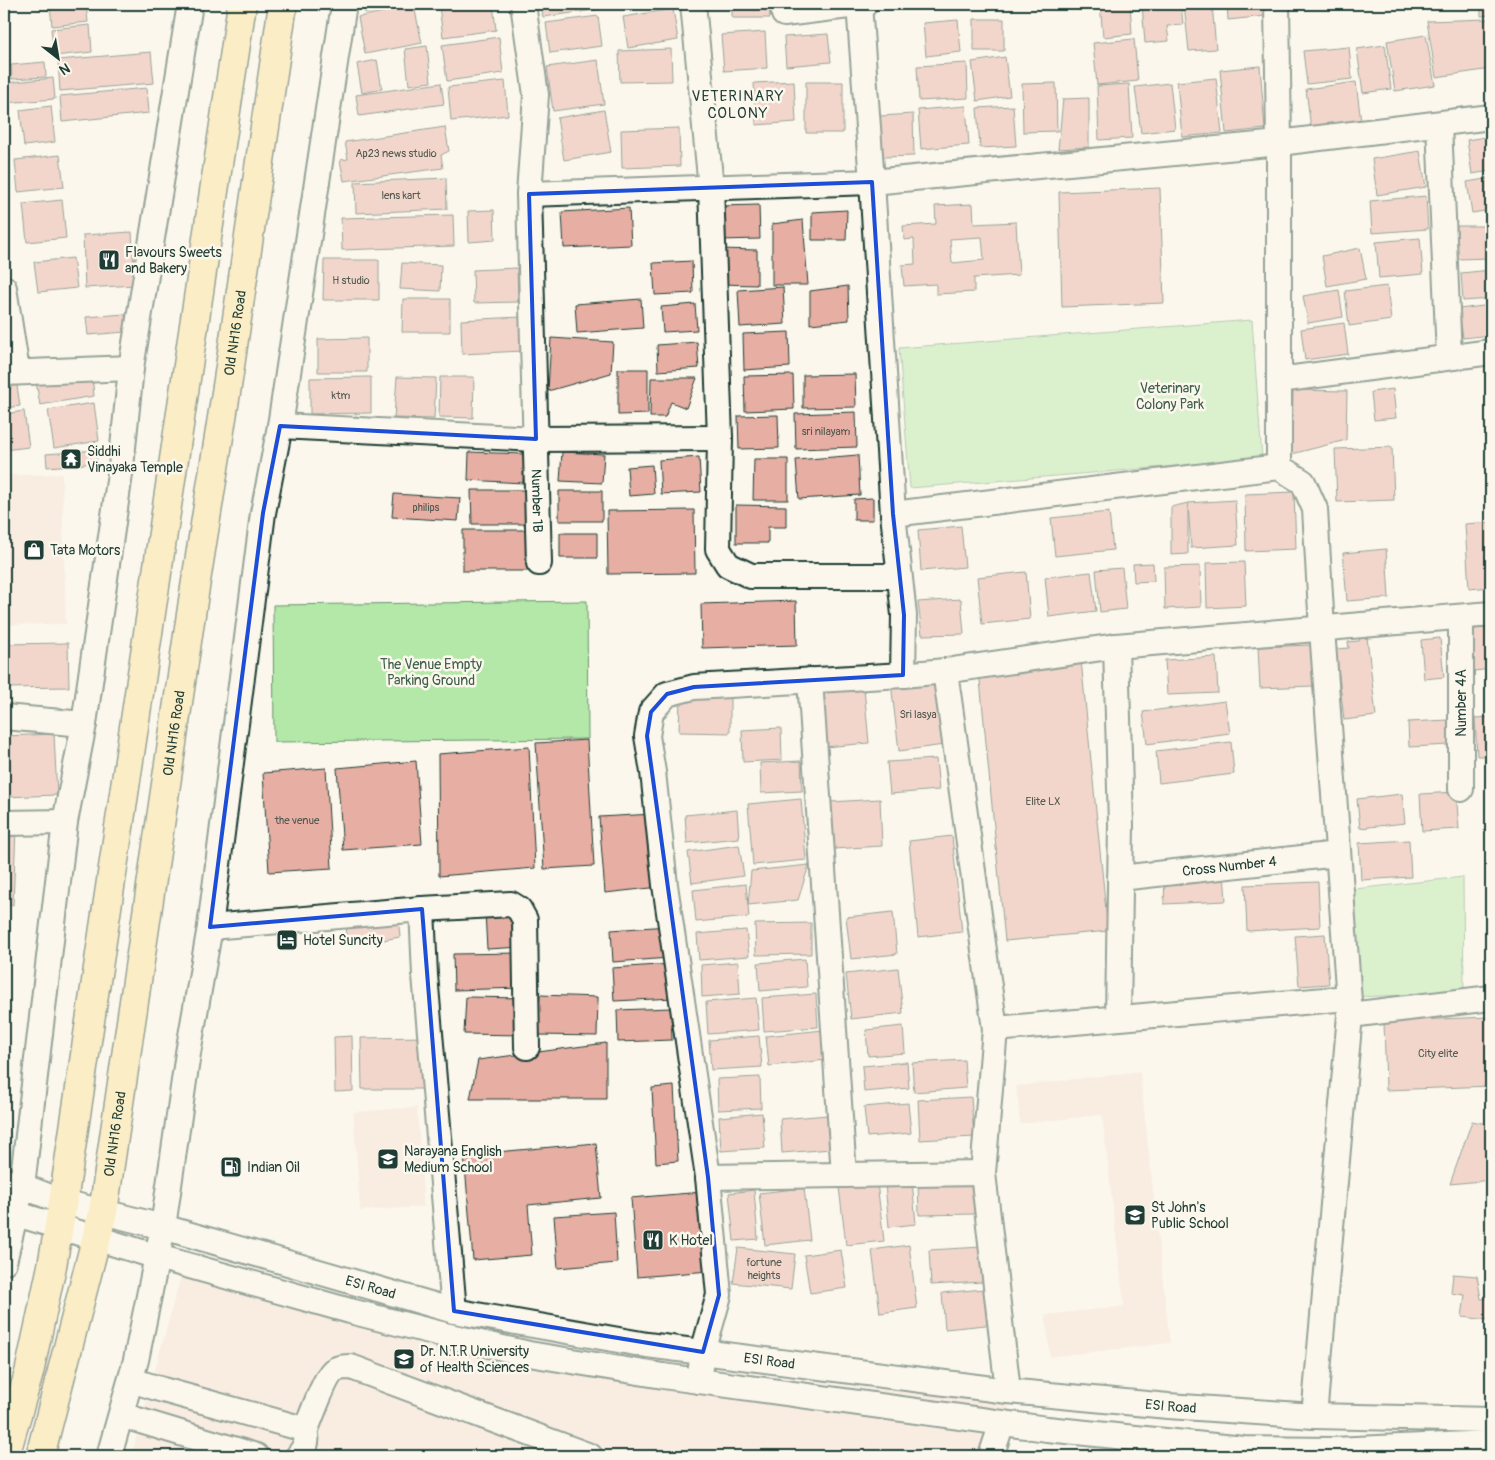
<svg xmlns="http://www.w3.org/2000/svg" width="1495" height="1460" viewBox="0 0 1495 1460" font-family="Pangolin,sans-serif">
<rect width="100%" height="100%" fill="#fbf7ec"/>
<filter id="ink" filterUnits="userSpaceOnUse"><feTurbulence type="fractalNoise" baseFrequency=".02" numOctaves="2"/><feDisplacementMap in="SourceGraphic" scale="10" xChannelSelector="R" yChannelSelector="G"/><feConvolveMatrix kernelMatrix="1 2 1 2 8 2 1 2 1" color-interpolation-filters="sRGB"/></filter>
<g filter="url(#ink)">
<path fill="#f5e1d6" d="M62,474L66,624L4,625V475Z
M1140,1071L1170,1343L1050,1357L1045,1315L1124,1306L1102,1115L1020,1124L1016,1086Z
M417,1107L424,1207L360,1211L353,1112Z
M182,1271L526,1341L776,1378L1010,1404L993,1456H131Z"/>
<path fill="#b3e8a9" stroke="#69926e" d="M1252,320L1262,459L910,488L899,348Z
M587,601L588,739L274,742L273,605Z
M1463,877L1464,993L1354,997L1355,889Z"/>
<path fill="#e7aea3" stroke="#1f3d34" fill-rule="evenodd" d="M50,4H86L88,22L52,26Z
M363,4H400L401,7L365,13Z
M456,4H493L496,30L443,37L439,6Z
M541,4H601L602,9L543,17Z
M732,4H769L770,18H732Z
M1100,4H1130L1132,34L1103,37Z
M1142,4H1181L1183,25L1167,26L1169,41L1145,43Z
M1184,4H1212L1216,49L1189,51Z
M1227,4H1265L1266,16L1228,20Z
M1481,4H1491V15L1481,16Z
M414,6L422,43L365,54L358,17Z
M673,9L678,40L628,48L623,17Z
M598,16L602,46L550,53L546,23Z
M974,19H1004V51H974Z
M1488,19L1491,34V69L1436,77L1427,21Z
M958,20L961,52L926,56L923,23Z
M90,25L92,52L54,56L51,29Z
M765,32L767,68L724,71L721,35Z
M828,34L831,62L786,66L784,37Z
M1426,35L1435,85L1395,91L1387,41Z
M499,37L503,73L447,81L442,45Z
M1134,39L1138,81L1097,85L1093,43Z
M1385,45L1391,89L1363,93L1357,49Z
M427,46L431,82L409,85L405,49Z
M1349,47L1352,79L1307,84L1303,51Z
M671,49L672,81L620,82L619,51Z
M151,52L154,83L60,91L58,60Z
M1005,57L1010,96L977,101L972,62Z
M377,60L382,89L362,93L357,64Z
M598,60L604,104L553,111L547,67Z
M45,62L46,77L12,79L11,65Z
M967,63L968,98L919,101L917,66Z
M1260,66L1265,129L1226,133L1220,70Z
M53,78L55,99L4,103V83Z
M1216,78L1222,133L1182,137L1177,82Z
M505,81L508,115L451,121L448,87Z
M794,81L796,122L756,125L754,83Z
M806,82H843V133H806Z
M1356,82L1361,122L1311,129L1306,89Z
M441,83L444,104L359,116L356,95Z
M1056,83L1057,131L1023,132L1022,84Z
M1170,83L1175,129L1141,133L1135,87Z
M1129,84L1132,138L1099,140L1097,86Z
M147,88L149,113L62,122L60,96Z
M1089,98V147L1058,149L1063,99Z
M51,106L55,142L24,146L20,110Z
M966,106L969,145L921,149L918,110Z
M1013,106L1016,146L980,148L977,108Z
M604,110L611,152L564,160L557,118Z
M913,114L914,156L882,157L880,116Z
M445,127L449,151L441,155L443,168L344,181L340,160L348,159L345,142Z
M679,128L680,166L622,168L621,130Z
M1491,136V171L1472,174L1467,140Z
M1420,151L1426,187L1377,195L1372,159Z
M60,155L64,187L18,192L15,160Z
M446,178L447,209L356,213L355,182Z
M1491,178V210L1472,213L1467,182Z
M1160,188L1164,303L1062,307L1059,192Z
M1426,196L1428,229L1372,233L1370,201Z
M62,200L66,238L27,242L23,204Z
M973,204L974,224L1016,222L1019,275L974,278V292L936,294V284L904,286L902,265L915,264L914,239L904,240L903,226L936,224L935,206ZM982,237L984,260L952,263L950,239Z
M759,205L760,239L720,240V206Z
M629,208L631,245L564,248L562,212Z
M494,210L495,240L469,242L468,211Z
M847,210L846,240H812V212Z
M453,215L454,246L342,250L341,218Z
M803,220L808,285H772V224Z
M1457,226H1491V258L1458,259Z
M132,232L135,285L85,288L83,235Z
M1420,238L1423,274L1379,278L1376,242Z
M1360,248L1366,279L1327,286L1322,256Z
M719,249L757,250V285L718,284Z
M73,258L77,288L38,292L34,262Z
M324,260H379V300H323Z
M692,261L693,293L655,295L653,263Z
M402,263L441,265L440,291L400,289Z
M517,268L518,302L474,303L473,270Z
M1491,270V299L1463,301L1461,273Z
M848,286L849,320L810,324V291Z
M1387,286L1391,320L1349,326L1345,291Z
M783,287L785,324L740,327L738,290Z
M1339,290L1343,317L1308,323L1303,296Z
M403,299H450V332H402Z
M641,299L643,328L577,333L575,304Z
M695,304L697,330L663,332L661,307Z
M1491,305V335L1463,338L1459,309Z
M125,314L126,332L88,335L86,317Z
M521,317L523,351L462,354L461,320Z
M1344,323L1348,354L1305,360L1301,329Z
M789,332L790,367L744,370L743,334Z
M367,338V372H318V339Z
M551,338L613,342L611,373L548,391Z
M697,342L699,368L658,371L657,345Z
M618,369H648V414L618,415Z
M15,372L20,406L4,408V374Z
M855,374L856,407L803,408V375Z
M92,375L94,396L40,405L35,376Z
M793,375L794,409L745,411L744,376Z
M371,377V413L310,414V378Z
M397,377L436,378L434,419L394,418Z
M440,377H474L473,418L439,417Z
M651,378H697L686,408L671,402L665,417H650Z
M1393,389L1396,418L1374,420L1371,392Z
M1293,390L1347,391L1346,440L1292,454Z
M94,403L99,441L54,448L48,410Z
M24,411L29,447L4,450V414Z
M856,412L857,447L796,449L795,414Z
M778,415L779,448L739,449L738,416Z
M1392,447L1394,500L1337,502L1335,449Z
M96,450L97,463L47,467L46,454Z
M469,452L524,454L523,483L468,480Z
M562,452L604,454L602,483L560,481Z
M858,455L860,495L799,499L796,460Z
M699,457L701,492L661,494L659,460Z
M754,459H788V500H753Z
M652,465L654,494L629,496L627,467Z
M471,490H526V524H472Z
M559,491H602V521H559Z
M1294,492L1296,549L1246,551L1245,494Z
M394,494L460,498L458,521L392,517Z
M873,498V520H854V499Z
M1235,500L1238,545L1191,548L1188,503Z
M1188,503V554L1171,555V507Z
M736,505L786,506V527H768V543H736Z
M694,510L695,573L608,574L607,511Z
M1109,512L1113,550L1055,556L1051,518Z
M1491,522V587L1469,589L1465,524Z
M961,526L965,567L921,571L918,530Z
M463,530H534V571H463Z
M560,533H597V558H560Z
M1386,549L1389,598L1347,601L1343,553Z
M1244,562L1246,606L1207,608L1206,563Z
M1153,563L1154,581L1134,582L1133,564Z
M1200,566L1201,607L1165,609L1164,567Z
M1122,568L1126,609L1100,612L1096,570Z
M1026,572L1030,619L982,624L977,577Z
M1091,572L1096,611L1049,617L1045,577Z
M961,599L964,634L922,635L918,602Z
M796,601L797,645L702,648L701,604Z
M1491,628V669L1474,671L1470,629Z
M1367,637L1376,716L1344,720L1336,649L1349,648L1348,642L1359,641L1360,638Z
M1440,638L1444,677L1424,679L1421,640Z
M68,643L69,687L4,688V644Z
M1312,645L1313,686L1260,688L1258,647Z
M1216,657L1218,693L1167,695L1165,660Z
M1081,660L1108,931L1005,941L979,670Z
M936,677L944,745L899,751L891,683Z
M864,688L869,743L825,747L820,692Z
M680,697L730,698V733L679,732Z
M1225,701L1230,733L1147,744L1143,712Z
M1491,717V756H1477L1475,718Z
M1449,720L1450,745L1409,747L1408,722Z
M781,728L782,760L743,762L742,730Z
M54,734L57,795L4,797V736Z
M587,740L594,866L544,869L536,743Z
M1231,742L1234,774L1159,783L1156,751Z
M529,747L535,868L439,876L438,754Z
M936,759L939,790L890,794L887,762Z
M416,761L422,844L343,850L337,768Z
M801,761L802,791L761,793L760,763Z
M326,768L332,868L269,872L263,773Z
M1456,792L1459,829L1422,831L1420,794Z
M1402,794L1405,823L1360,828L1357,799Z
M801,799L806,860L753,865L748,804Z
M880,799L882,846L833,849L831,802Z
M737,810L739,838L687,843L685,815Z
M654,814L660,887L605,893L599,817Z
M4,828H16L13,905H4Z
M952,836L962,932L918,937L909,841Z
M1409,840L1411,877L1361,880L1359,843Z
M739,845L744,876L692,883L688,852Z
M809,865L798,900L748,905L751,871Z
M1224,874L1226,901L1164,904L1165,877Z
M1318,882L1320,927L1247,931L1245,885Z
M746,884L749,917L696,922L693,890Z
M485,912L511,913L522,947L487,949Z
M893,912L897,954L851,959L846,917Z
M398,916L400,937L372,942L346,940L347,922Z
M811,923V954L756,955L755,924Z
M668,926L670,958L613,962L611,930Z
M746,930L749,956L699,960L697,934Z
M1325,934L1329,984L1299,986L1295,936Z
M521,953L522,988L454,990L453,954Z
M805,959L807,987L760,991L758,963Z
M738,962L740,994L702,997L701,965Z
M673,964L674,998L614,1001L612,968Z
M898,968L903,1013L851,1019L846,974Z
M816,994L818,1027L764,1031L762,998Z
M540,995L598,997L597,1036L538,1035Z
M466,997L523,998L522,1035L464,1034Z
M756,998L759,1030L708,1034L706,1002Z
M671,1008L672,1040L618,1042L617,1010Z
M1491,1017V1086L1386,1090L1384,1021Z
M903,1026L905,1053L868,1056L866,1030Z
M823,1030L826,1060L769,1066L766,1036Z
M352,1036L353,1091L335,1092L334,1037Z
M759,1036L762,1067L711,1070L709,1040Z
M425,1037V1089H362L361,1038Z
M606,1043V1099H470L478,1060Z
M964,1060L966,1088L914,1092L912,1063Z
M907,1062L909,1088L864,1092L862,1066Z
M760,1077L761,1108L718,1110L717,1079Z
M674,1086L678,1161L656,1163L652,1088Z
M971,1097L974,1137L920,1140L918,1100Z
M908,1103L911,1133L867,1137L864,1107Z
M762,1113L765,1148L721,1151L719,1117Z
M828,1115L831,1149L782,1153L780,1119Z
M1472,1121L1491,1125V1180L1450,1184Z
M596,1143L601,1198L528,1205L532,1255L473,1260L464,1155Z
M912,1181L916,1224L889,1227L885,1184Z
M974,1182V1214L919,1215L918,1183Z
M877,1183L884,1241L846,1245L839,1187Z
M804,1188L810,1240L765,1245L759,1193Z
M754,1190L758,1239L734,1241L729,1193Z
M702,1192L709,1271L637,1277L631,1198Z
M614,1212L617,1263L558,1268L554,1216Z
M909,1245L917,1308L880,1313L872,1250Z
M982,1247L983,1282L931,1285L929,1250Z
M738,1248L795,1254L791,1289L733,1283Z
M841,1250L847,1288L810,1293L804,1255Z
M1453,1274L1477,1276L1481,1299L1491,1298L1489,1320L1462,1317L1465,1295L1451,1293Z
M993,1288L996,1324L945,1329L942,1293Z"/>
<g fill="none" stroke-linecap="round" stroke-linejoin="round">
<g stroke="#1f3d34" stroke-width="28">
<g id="minor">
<path id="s1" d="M523,4L536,95L529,194L539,563"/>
<path d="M693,4L711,188L720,438L718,549L728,565L751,576H899"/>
<path d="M859,4L872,182L893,514L904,615L903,675"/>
<path d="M1277,4L1279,143V467L1303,482L1315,509L1322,629L1350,1015L1314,1416"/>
<path d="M784,14L865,4"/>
<path d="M1439,124L1449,357"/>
<path d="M529,194L872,182L1279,143L1491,117"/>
<path d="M4,288L17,371"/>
<path d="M4,373L131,368"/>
<path d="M1279,380L1491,352"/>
<path d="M280,426L536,439L720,438"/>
<path d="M893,514L1279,467"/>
<path d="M1461,617V789"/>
<path d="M1116,646L1121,825L1118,1018"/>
<path d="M945,671L995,1029L983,1173L1008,1391"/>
<path d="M810,680L844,1175"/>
<path d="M4,717L84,724"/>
<path d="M4,823L65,822"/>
<path id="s2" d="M1120,878L1338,854"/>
<path d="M422,909L425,975L454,1311"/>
<path d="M210,927L422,909L511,904L519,909L525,920L527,1047"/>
<path d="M1350,1015L1491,998"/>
<path d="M995,1029L1348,998"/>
<path d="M708,1177L983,1173"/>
<path id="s3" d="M4,1181L22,1186L63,1202L163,1227L454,1311L647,1345L1008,1391L1168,1406L1314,1416L1491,1420"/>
<path d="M4,1210L158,1257L350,1311L445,1335L529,1354L663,1376L1047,1429L1244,1449L1333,1450L1491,1443"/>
<path d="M4,1262L22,1186L65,822L84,724L121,467L131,368L190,4"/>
<path d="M131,1380L163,1390L300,1428L305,1432"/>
<path d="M699,1381L703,1352L719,1295L708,1177L665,885L653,772L647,736L651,712L667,694L694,687L903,675L945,671L1116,646L1491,614"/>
<path d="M121,1415L256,1456"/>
<path d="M109,1456L136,1360L163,1227L188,1053L210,927L263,513L280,426L344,4"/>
<path d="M298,1456C304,1449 309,1442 305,1432C310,1420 324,1379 333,1371C338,1367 345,1367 351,1367L590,1456"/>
<path d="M991,1456L1002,1423"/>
</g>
</g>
<g stroke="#1f3d34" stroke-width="31">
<g id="major">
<path d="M5,1456L29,1373L52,1266L63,1202L242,4"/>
<path id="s4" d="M40,1456L103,1212L194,594L228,380L283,4"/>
</g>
</g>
<use href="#minor" stroke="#fbf7ec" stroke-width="24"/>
<use href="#major" stroke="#fbdf96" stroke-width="28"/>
</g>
</g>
<path d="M0 0H1495V1460H0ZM872,182L893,514L904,615L903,675L694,687L667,694L651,712L647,736L708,1177L719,1295L703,1352L454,1311L422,909L210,927L263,513L280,426L536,439L529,194Z" fill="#fbf7ec" fill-opacity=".55" fill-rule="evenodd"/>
<path fill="none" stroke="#1d4ed8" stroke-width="4" stroke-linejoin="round" d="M872,182L893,514L904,615L903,675L694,687L667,694L651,712L647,736L708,1177L719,1295L703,1352L454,1311L422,909L210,927L263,513L280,426L536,439L529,194Z"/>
<defs>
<g id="restaurant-square" transform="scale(1.125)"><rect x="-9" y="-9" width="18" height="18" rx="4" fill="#1f3d34" stroke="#fbf7ec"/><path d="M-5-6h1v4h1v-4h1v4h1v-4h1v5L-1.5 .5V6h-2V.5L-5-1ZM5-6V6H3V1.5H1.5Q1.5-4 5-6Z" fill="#fff"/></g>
<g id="temple-square" transform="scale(1.125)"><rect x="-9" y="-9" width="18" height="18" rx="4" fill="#1f3d34" stroke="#fbf7ec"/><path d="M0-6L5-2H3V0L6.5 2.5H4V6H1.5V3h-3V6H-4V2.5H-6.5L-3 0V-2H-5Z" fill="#fff"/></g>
<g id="shop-square" transform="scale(1.125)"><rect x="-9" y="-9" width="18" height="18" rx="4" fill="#1f3d34" stroke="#fbf7ec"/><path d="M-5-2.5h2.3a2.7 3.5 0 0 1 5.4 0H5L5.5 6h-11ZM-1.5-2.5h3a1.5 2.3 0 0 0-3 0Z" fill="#fff"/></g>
<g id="hotel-square" transform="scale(1.125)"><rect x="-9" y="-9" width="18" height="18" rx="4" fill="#1f3d34" stroke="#fbf7ec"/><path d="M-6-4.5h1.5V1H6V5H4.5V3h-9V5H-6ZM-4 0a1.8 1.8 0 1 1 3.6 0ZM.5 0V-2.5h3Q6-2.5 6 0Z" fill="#fff"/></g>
<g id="school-square" transform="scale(1.125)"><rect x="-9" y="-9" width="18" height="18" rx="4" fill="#1f3d34" stroke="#fbf7ec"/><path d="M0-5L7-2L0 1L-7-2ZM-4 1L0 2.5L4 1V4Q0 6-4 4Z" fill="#fff"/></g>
<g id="fuel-square" transform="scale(1.125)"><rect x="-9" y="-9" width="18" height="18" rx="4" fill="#1f3d34" stroke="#fbf7ec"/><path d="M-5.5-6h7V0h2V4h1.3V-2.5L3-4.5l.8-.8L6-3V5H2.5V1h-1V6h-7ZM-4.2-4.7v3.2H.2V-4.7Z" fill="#fff"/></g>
<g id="university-square" transform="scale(1.125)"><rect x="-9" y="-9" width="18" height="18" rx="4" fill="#1f3d34" stroke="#fbf7ec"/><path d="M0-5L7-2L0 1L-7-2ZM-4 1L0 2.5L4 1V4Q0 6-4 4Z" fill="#fff"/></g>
</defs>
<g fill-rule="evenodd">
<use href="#restaurant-square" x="109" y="260"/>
<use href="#temple-square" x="71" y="459"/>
<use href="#shop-square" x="34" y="550"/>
<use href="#hotel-square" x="287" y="940"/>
<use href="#school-square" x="388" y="1159"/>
<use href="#fuel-square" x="231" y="1167"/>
<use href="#school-square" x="1135" y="1215"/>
<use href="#restaurant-square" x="653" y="1240"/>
<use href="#university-square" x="404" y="1359"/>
</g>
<g text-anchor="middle" stroke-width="5" stroke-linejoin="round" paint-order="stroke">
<g font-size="11" fill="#515950">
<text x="396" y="157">Ap23 news studio</text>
<text x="401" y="199">lens kart</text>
<text x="351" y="284">H studio</text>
<text x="341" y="399">ktm</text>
<text x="826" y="435">sri nilayam</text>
<text x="426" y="511">philips</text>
<text x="918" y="718">Sri lasya</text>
<text x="1043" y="805">Elite LX</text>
<text x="297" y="824">the venue</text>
<text x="1438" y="1057">City elite</text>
<text x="764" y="1266">fortune<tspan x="764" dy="13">heights</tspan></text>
</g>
<g font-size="14" fill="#1f3d34" stroke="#fbf7ec" text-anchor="start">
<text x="125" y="257">Flavours Sweets<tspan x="125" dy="16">and Bakery</tspan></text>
<text x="87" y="456">Siddhi<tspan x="87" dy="16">Vinayaka Temple</tspan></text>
<text x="50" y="555">Tata Motors</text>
<text x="303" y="945">Hotel Suncity</text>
<text x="404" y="1156">Narayana English<tspan x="404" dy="16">Medium School</tspan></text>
<text x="247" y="1172">Indian Oil</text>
<text x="1151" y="1212">St John's<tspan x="1151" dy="16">Public School</tspan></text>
<text x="669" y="1245">K Hotel</text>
<text x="420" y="1356">Dr. N.T.R University<tspan x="420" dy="16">of Health Sciences</tspan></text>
</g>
<g font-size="14" fill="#1f3d34" stroke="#fbf7ec">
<text dy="5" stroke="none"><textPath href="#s4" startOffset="1141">Old NH16 Road</textPath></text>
<text dy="5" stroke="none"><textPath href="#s1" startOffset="498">Number 1B</textPath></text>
<text transform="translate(1461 703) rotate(-90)" y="5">Number 4A</text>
<text dy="5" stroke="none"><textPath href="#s4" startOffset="736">Old NH16 Road</textPath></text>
<text dy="5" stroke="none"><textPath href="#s2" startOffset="110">Cross Number 4</textPath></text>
<text dy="5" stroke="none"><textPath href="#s4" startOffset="331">Old NH16 Road</textPath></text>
<text dy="5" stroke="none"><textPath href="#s3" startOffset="382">ESI Road</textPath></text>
<text dy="5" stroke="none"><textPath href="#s3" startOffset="788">ESI Road</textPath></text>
<text dy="5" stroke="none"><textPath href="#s3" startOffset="1192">ESI Road</textPath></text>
</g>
<g font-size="14" fill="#3d5f4b" stroke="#fbf7ec">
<text x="1170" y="393">Veterinary<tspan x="1170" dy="16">Colony Park</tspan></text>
<text x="431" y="669">The Venue Empty<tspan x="431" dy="16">Parking Ground</tspan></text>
</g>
<g font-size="15" letter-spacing="1" fill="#1f3d34" stroke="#fbf7ec">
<text x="738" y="101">VETERINARY<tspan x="738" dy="17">COLONY</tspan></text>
</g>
</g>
<rect width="1495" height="1460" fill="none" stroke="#fbf7ec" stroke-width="20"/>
<rect x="10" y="10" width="1475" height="1440" fill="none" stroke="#1f3d34" stroke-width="2" filter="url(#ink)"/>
<g transform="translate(58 58) rotate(149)" stroke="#fbf7ec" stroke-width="4" paint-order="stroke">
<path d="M0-4L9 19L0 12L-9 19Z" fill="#1f3d34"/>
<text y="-8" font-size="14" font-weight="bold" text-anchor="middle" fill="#1f3d34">N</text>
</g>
</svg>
